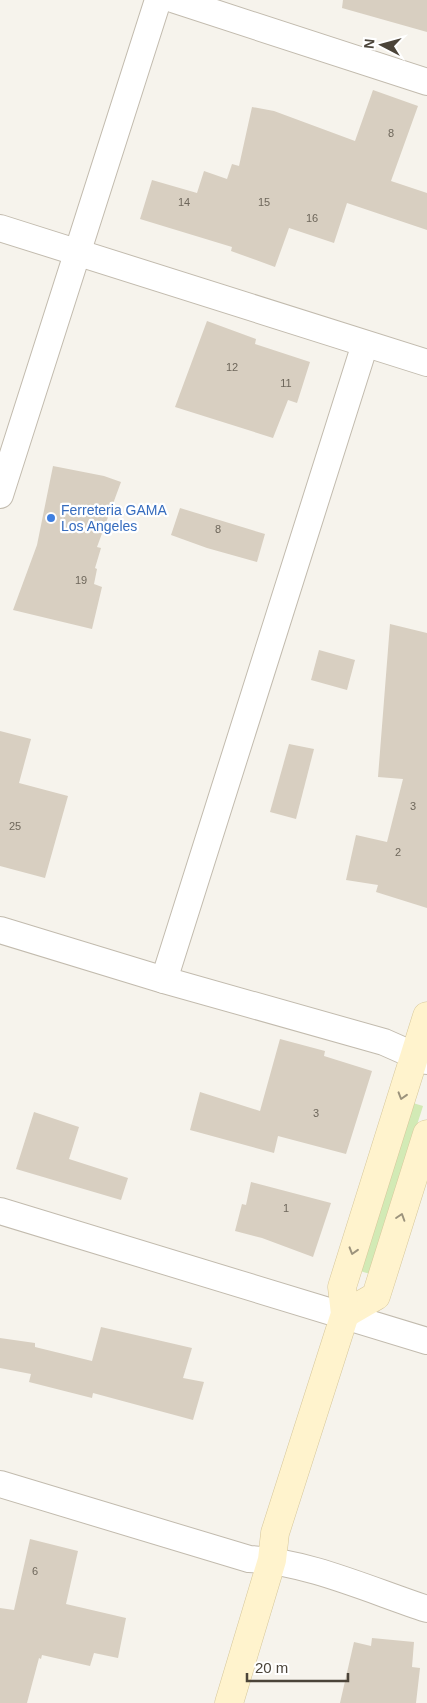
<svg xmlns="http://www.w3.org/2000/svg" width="427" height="1703" font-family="Arial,sans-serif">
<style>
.green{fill:#d2eab5}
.building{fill:#d8cfc1}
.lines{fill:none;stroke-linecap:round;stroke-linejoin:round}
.street-casing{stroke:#c2bbae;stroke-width:28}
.secondary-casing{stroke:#d6c79b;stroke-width:29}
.street{stroke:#fff;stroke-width:26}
.secondary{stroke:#fff3cd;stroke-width:28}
.oneway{stroke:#9c937c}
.shop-dot{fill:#3f7fe0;stroke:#fff;stroke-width:2}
.labels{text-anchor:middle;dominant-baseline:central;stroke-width:4.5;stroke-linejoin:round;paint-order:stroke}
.number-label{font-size:11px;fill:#6e675b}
.shop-label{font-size:14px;fill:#366cbe;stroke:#fff;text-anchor:start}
</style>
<rect width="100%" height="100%" fill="#f6f3ec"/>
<!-- green -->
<path class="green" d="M413,1103L423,1106L370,1274L360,1271Z"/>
<!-- building -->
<g class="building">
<path d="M343,0H427V32L342,8Z"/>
<path d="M373,90L418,106L391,181L427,193V230L347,203L334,243L289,228L275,267L231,251L232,247L140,219L152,180L197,193L204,171L227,179L232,164L239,166L252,107L274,111L355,141Z"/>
<path d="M207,321L256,339L255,344L310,362L297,403L288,400L273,438L175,407Z"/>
<path d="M53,466L104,476L121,482L97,547L101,548L95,568L97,569L94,584L102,587L92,629L13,610L37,545Z"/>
<path d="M180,508L265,534L257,562L207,548L171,535Z"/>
<path d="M390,624L427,633V908L376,892L378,885L346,880L356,835L387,842L403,779L378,777Z"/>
<path d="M319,650L355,660L347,690L311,680Z"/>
<path d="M0,731L31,739L19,783L68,796L45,878L0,866Z"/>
<path d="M289,744L314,749L296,819L270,812Z"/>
<path d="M280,1039L325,1051L324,1056L372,1071L346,1154L278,1136L274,1153L190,1130L200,1092L260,1111Z"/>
<path d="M34,1112L79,1127L69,1159L128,1178L121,1200L16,1169Z"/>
<path d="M251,1182L331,1203L313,1257L262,1238L235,1231L242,1204L246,1205Z"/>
<path d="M101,1327L192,1348L183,1378L204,1382L193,1420L93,1393L92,1398L29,1382L31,1374L0,1368V1338L35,1343V1347L92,1361Z"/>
<path d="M30,1539L78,1551L66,1604L126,1618L118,1658L94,1653L90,1666L42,1655L41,1659L39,1658L27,1703H0V1608L14,1610Z"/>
<path d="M372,1638L414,1642L412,1667L420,1668L416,1703H340L354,1642L371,1646Z"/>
</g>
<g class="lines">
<defs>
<g id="street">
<path d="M175,0L427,82"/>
<path d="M0,228L427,363"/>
<path d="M0,495L158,0"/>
<path d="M0,930L164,980L384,1042L427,1061"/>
<path d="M164,980L365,344"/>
<path d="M0,1211L427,1341"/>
<path d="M0,1484L249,1559C306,1561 372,1591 427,1609"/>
</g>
<g id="secondary">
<path d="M345,1314L376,1296L427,1134"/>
<path d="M229,1703L272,1560L275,1533L345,1314L342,1287L427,1016"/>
</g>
</defs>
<!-- street casing -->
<use href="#street" class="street-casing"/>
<!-- secondary casing -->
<use href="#secondary" class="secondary-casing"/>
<!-- street -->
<use href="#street" class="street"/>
<!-- secondary -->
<use href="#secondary" class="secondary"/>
</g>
<!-- one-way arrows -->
<defs><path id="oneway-chevron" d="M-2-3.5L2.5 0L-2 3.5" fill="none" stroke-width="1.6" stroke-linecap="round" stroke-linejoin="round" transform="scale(1.25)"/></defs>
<g class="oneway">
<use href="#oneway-chevron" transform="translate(402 1096) rotate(107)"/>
<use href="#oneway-chevron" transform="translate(401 1217) rotate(-72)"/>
<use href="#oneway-chevron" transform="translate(353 1251) rotate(107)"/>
</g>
<!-- markers -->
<circle class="shop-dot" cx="51" cy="518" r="5"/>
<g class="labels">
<!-- number labels -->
<g class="number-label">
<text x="391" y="133">8</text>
<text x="184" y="202">14</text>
<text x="264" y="202">15</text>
<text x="312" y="218">16</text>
<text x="232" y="367">12</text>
<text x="286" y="383">11</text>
<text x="218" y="529">8</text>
<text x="81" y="580">19</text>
<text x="413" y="806">3</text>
<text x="15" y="826">25</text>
<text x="398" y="852">2</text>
<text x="316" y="1113">3</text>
<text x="286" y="1208">1</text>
<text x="35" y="1571">6</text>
</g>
<!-- shop labels -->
<g class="shop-label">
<text x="61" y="510">Ferreteria GAMA<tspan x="61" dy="16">Los Angeles</tspan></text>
</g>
</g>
<!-- north arrow -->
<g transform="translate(382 45) rotate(276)" stroke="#ffffff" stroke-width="4" paint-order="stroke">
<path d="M0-4L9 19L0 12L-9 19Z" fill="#4b4439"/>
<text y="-8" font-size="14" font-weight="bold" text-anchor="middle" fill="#4b4439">N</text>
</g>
<!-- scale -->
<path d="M247 1673v8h101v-8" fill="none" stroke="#4b4439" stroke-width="2.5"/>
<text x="255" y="1673" font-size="15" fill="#4b4439" stroke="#ffffff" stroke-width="4" paint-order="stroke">20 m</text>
</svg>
